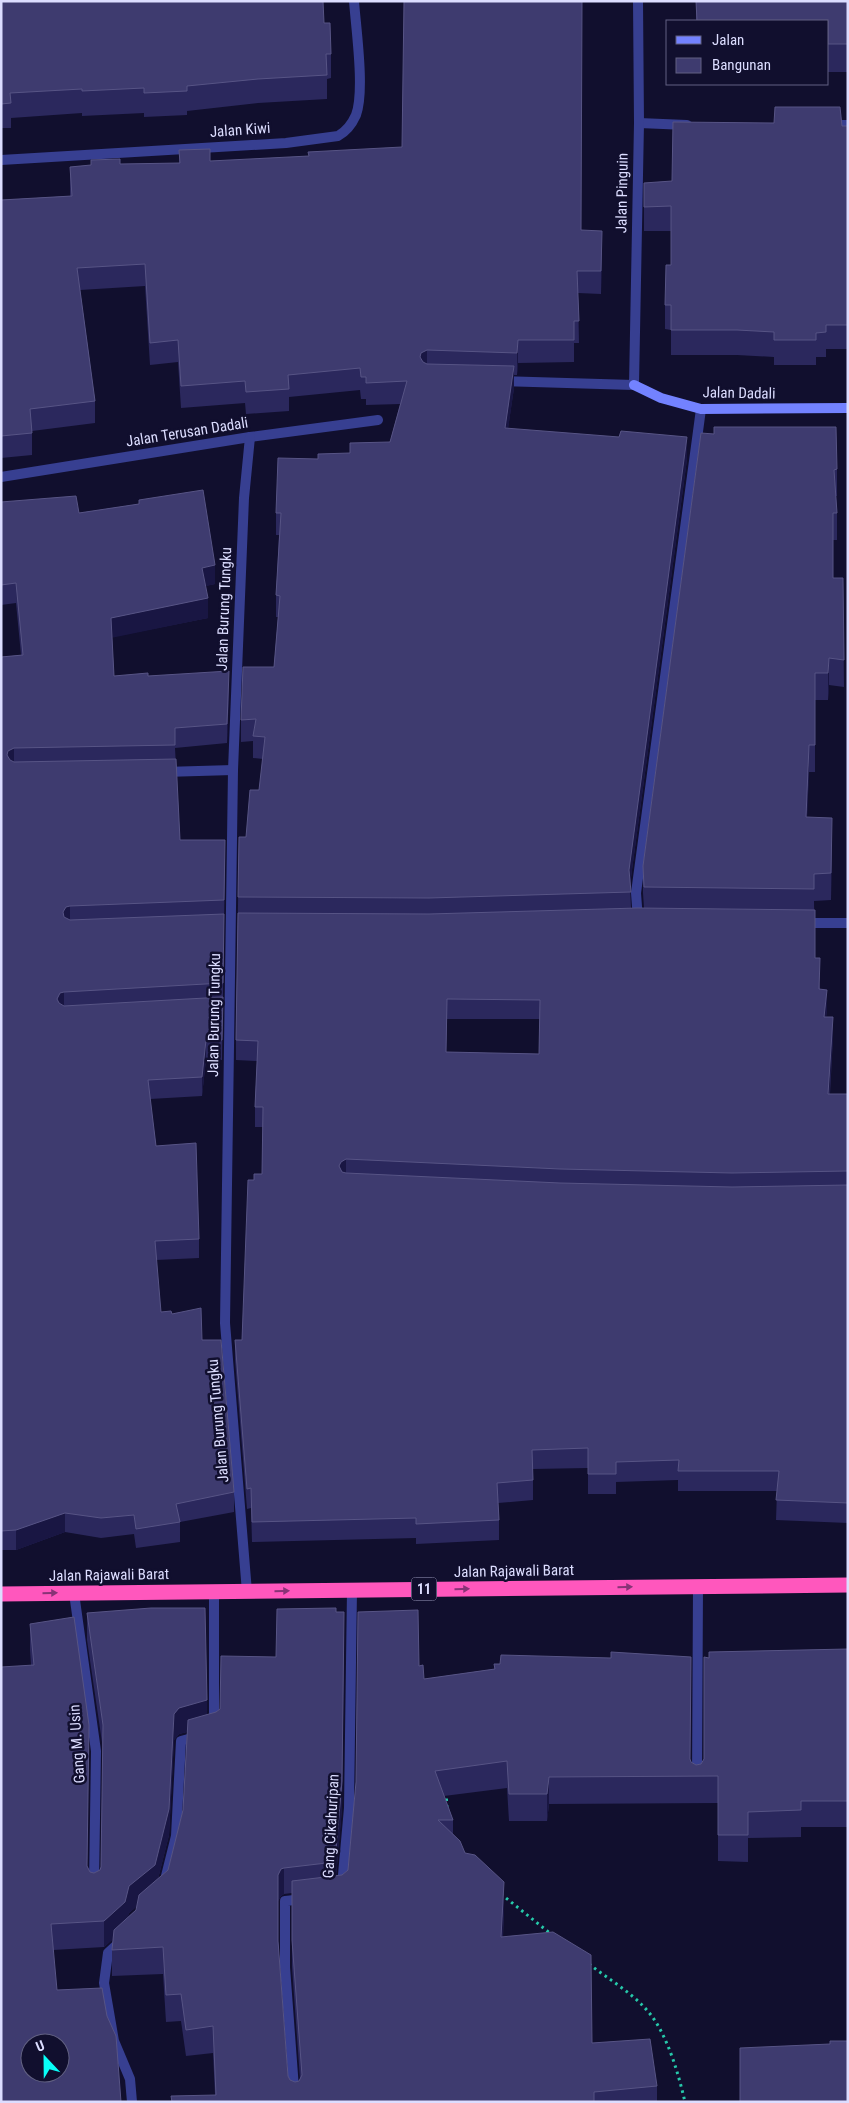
<svg xmlns="http://www.w3.org/2000/svg" width="849" height="2103" font-family="'Roboto Condensed',sans-serif">
<style>
.lines{fill:none;stroke-linecap:round;stroke-linejoin:round}
.path{stroke:#26c9aa;stroke-width:3;stroke-dasharray:2.5 4;stroke-linecap:butt}
.lane{stroke:#373f91;stroke-width:10}
.street{stroke:#373f91;stroke-width:10}
.secondary{stroke:#7382ff;stroke-width:10}
.highway{stroke:#ff57bd;stroke-width:15}
.wall{fill:#2b285d;fill-rule:evenodd}
.shaded-wall{fill:#191643}
.building{fill:#3e3b6f;stroke:#575485;fill-rule:evenodd}
.oneway{fill:#883376}
.labels{text-anchor:middle;dominant-baseline:central;stroke-width:5;stroke-linejoin:round;paint-order:stroke}
.shield{fill:#110f2e;stroke:#9f9fc0;stroke-width:1}
.shield-label{font-size:14px;font-weight:bold;fill:#dcddff}
.street-label{font-size:15px;fill:#dcddff;stroke:#110f2e}
</style>
<rect width="100%" height="100%" fill="#110f2e"/>
<g class="lines">
<!-- path -->
<g class="path">
<path d="M446,1792L447,1808"/>
<path d="M501,1894L551,1934"/>
<path d="M589,1964C607,1978 629,1991 644,2007C666,2029 678,2072 685,2102"/>
</g>
<!-- lane -->
<path class="lane" d="M697,1779L698,1587"/>
<!-- street -->
<g class="street">
<path d="M639,123L687,125"/>
<path d="M829,125H848"/>
<path d="M1,160L286,143L338,136C347,131 352,124 356,115C365,91 356,29 354,1"/>
<path d="M501,381L634,385L639,123L638,1"/>
<path d="M1,477L250,437L378,420"/>
<path d="M164,772L233,770"/>
<path d="M638,920L636,893L701,409"/>
<path d="M801,923H848"/>
<path d="M214,1592V1726"/>
<path d="M247,1592L225,1323L233,770L244,498L250,437"/>
<path d="M74,1593L96,1751L94,1886"/>
<path d="M164,1884L176,1836L181,1741L199,1736"/>
<path d="M342,1886L349,1808L352,1590"/>
<path d="M121,1941L108,1953L104,1983L114,2041L130,2079L132,2102"/>
<path d="M295,2102L285,1967V1901L304,1899"/>
</g>
<!-- secondary -->
<path class="secondary" d="M634,385L661,398L701,409L848,408"/>
<!-- highway -->
<path class="highway" d="M1,1594L848,1585"/>
</g>
<!-- wall -->
<g class="wall">
<path d="M1,1L324,23L331,54V78L327,79V99L258,103L187,111V115L144,117V113L82,116V113L11,118V128H1Z"/>
<path d="M696,1H848V72H828V21H696Z"/>
<path d="M842,126H848V349H826V357H816V365H774V357L737,355H671V330L665,329V305L671,265V231H644V207L672,181Z"/>
<path d="M179,150L210,161L581,230L602,253L601,294L578,293L579,343H574V362L518,363L517,375H514V388L508,428L687,459L630,885L631,908H644L643,893V866L701,433L837,469V496H836L837,513V540H833V578H843L844,687L829,685L828,700H815V772H809L807,817L832,845L831,900L814,901L815,958L820,989L827,1010L826,1017L833,1037L830,1094H848V1523L776,1520L777,1491H678V1480L616,1482V1494H588V1468L533,1469V1500L498,1503L499,1520V1540L416,1544V1538L252,1542L251,1508L247,1509L235,1360V1340H242L254,1180L262,1174L263,1127H255V1107L257,1061L236,1060V1040L239,837H246L259,790L263,759L253,758V741L241,742V720L274,667L278,617H276V595L279,535H276V513L318,459L350,453L390,442L400,404L366,405V399H361L360,390L289,397V411L246,414L245,403L181,408L178,362L150,365L145,286L80,290L95,401V423L32,431V455L1,458V200L70,196V167L179,163ZM447,1019H540L539,1054L446,1052Z"/>
<path d="M139,500L215,584L205,586L208,618L112,637L114,676H148L229,690L227,743L175,748L180,840L225,859L222,1060L206,1059L202,1096L150,1099L156,1146L199,1239V1258L156,1260L161,1312L172,1314L202,1340L234,1492V1512L180,1522V1542L136,1548L134,1534L101,1538L65,1532L16,1550H1V657L21,655L16,603L1,605V502L79,513L139,504Z"/>
<path d="M336,1612L344,1638L342,1808L336,1876L342,1875L348,1870L419,1666L424,1679L494,1669V1664L690,1759L691,1762L696,1765L701,1764L704,1759L709,1658L848,1649V1827H801V1837L748,1838V1862L718,1861V1803L549,1804L547,1821H509L507,1788L444,1796L453,1820V1834L465,1853L504,1909L503,1937L592,2043L657,2086V2102H171L215,2095L213,2053L186,2056L181,2021L166,2022L163,1974L112,1976V1950L113,1939L104,1947L53,1950L1,2102L31,1665L30,1650V1624L87,1867L90,1872L94,1873L100,1870L101,1867L103,1749L87,1640V1613L207,1715L216,1712L220,1709L276,1657ZM187,1732L183,1810L168,1870L158,1879L169,1835L174,1740L179,1734ZM292,1893V1967L300,2079L299,2081L295,2082L290,2080L288,2076L278,1941V1901L281,1896L284,1894ZM137,1906L136,1910L127,1918L129,1913Z"/>
</g>
<!-- shaded-wall -->
<g class="shaded-wall">
<path d="M602,231V253L601,294V271Z"/>
<path d="M518,340V363L517,375V353Z"/>
<path d="M427,350V372L420,357L421,353Z"/>
<path d="M514,366V388L505,450V428Z"/>
<path d="M687,437V459L629,892V870Z"/>
<path d="M215,565V584L202,587V568Z"/>
<path d="M208,598V618L111,638V618Z"/>
<path d="M829,658V685L828,700V673Z"/>
<path d="M229,671V690L227,743V724Z"/>
<path d="M809,745V772L806,844V817Z"/>
<path d="M14,748V767L7,755L8,751Z"/>
<path d="M832,818V845L831,900V873Z"/>
<path d="M70,906V925L66,926L63,912L66,907Z"/>
<path d="M827,990V1010L824,1037V1017Z"/>
<path d="M64,992V1011L60,1013L57,999L60,993Z"/>
<path d="M833,1017V1037L828,1114V1094Z"/>
<path d="M206,1040V1059L202,1096V1077Z"/>
<path d="M346,1159V1179L339,1166L341,1162Z"/>
<path d="M65,1513V1532L16,1550V1530Z"/>
<path d="M344,1638L342,1808L335,1889V1862Z"/>
<path d="M207,1700V1727L179,1734L174,1740L169,1835L155,1891L129,1913L125,1929L104,1947V1921L174,1714L179,1708Z"/>
<path d="M549,1777V1804L547,1821V1794Z"/>
<path d="M284,1868V1894L281,1896L278,1901V1875L281,1869Z"/>
<path d="M504,1882V1909L501,1964V1937Z"/>
</g>
<!-- building -->
<g class="building">
<path d="M1,1H323L324,23H330L331,54H326L327,75L258,79L187,86V91L144,93V88L82,91V89L10,93L11,103L1,104Z"/>
<path d="M404,1H582L581,230L602,231L601,271H577L579,321H574V340H518L517,353L427,350L421,353L420,357L423,362L427,364L514,366L505,428L619,437L621,431L687,437L629,870L631,892L429,898L238,897L239,837H246L250,790H259L265,737L253,736L256,719L241,720L243,667H274L280,596L276,595L281,513H276L278,458L318,459V454L350,453V443L390,442L407,381L366,383V377H361L360,368L288,375L289,389L246,392L245,381L181,386L178,340L150,343L145,264L77,268L95,401L30,409L32,433L1,436V200L72,196L70,167L91,165V160L120,159V164L180,163L179,150L210,149V161L309,156L308,152L402,147Z"/>
<path d="M696,1H848V44H828V21H697Z"/>
<path d="M775,107H840L842,126H848V325H826V332L816,333V340H774V332L737,330H671V305H665L666,265H671V206L644,207V183L672,181L673,122L774,123Z"/>
<path d="M714,427H836L837,469L834,470L837,513H833V578H843L844,660L829,658L828,673H815V745H809L806,817L832,818L831,873L814,874V889L644,887L643,866L701,433L714,434Z"/>
<path d="M203,490L215,565L202,568L208,598L111,618L114,676L148,673V676L229,671L227,724L175,728V745L14,748L8,751L7,755L10,760L14,762L176,759L180,840H225L224,900L70,906L66,907L63,912L64,917L70,920L224,914L223,983L64,992L60,993L57,999L59,1003L64,1006L223,997L222,1040H206L202,1077L148,1080L156,1146L196,1143L199,1239L155,1241L161,1312L171,1311L172,1314L201,1308L202,1340H221L234,1492L176,1504L180,1522L136,1529L134,1515L101,1518L65,1513L16,1530L1,1531V657L23,655L16,583L1,585V502L76,496L79,513L139,504V500Z"/>
<path d="M638,908L815,910V958H820L819,989L827,990L824,1017H833L828,1094H848V1171L732,1173L560,1169L346,1159L341,1162L339,1166L342,1172L346,1173L560,1183L732,1187L848,1185V1503L776,1500L779,1471H678L679,1460L616,1462V1474H588V1448L532,1450L533,1480L497,1483L499,1520L416,1524V1518L252,1522L251,1488L247,1489L235,1340H242L248,1180H254V1174H262L263,1107H255L258,1041L236,1040L238,913L429,914ZM447,999L540,1000L539,1054L446,1052Z"/>
<path d="M151,1608H205L207,1700L179,1708L174,1714L169,1809L155,1865L129,1886L125,1902L104,1921L51,1924L57,1990L102,1988L107,2016L116,2036L121,2102H1V1667L34,1665L30,1624L74,1617L89,1725L87,1866L90,1872L94,1873L100,1870L101,1867L103,1725L87,1613ZM30,2043H60V2073H30Z"/>
<path d="M336,1608V1612H344L342,1781L335,1862L284,1868L281,1869L278,1875V1941L288,2076L290,2080L295,2082L299,2081L302,2075L292,1940V1881L342,1875L348,1870L356,1782L358,1612L418,1610L419,1666L423,1665L424,1679L495,1669L494,1664H500L501,1655L611,1658V1652L691,1657L690,1759L691,1762L696,1765L701,1764L704,1759V1657L709,1658V1652L848,1649V1801H801V1810L748,1812V1835H718V1776L549,1777L547,1794H509L507,1761L435,1771L453,1820H438L460,1841L465,1853L475,1855L504,1882L501,1937L553,1932L591,1955L592,2043L650,2039L657,2086L594,2092V2102H172L171,2096L216,2095L213,2026L186,2030L181,1994L166,1995L163,1947L112,1950L114,1930L136,1910L139,1895L168,1870L183,1810L188,1720L216,1712L220,1709L221,1656L276,1657L277,1609Z"/>
<path d="M830,2041H848V2102H740V2048L830,2044Z"/>
</g>
<!-- one-way arrows -->
<defs><path id="oneway-solid" d="M-6-.8H1V-3.2L6.5 0L1 3.2V.8H-6Z" transform="scale(1.25)"/></defs>
<g class="oneway">
<use href="#oneway-solid" transform="translate(625 1587) rotate(-1)"/>
<use href="#oneway-solid" transform="translate(462 1589) rotate(-1)"/>
<use href="#oneway-solid" transform="translate(282 1591) rotate(-1)"/>
<use href="#oneway-solid" transform="translate(50 1593) rotate(-1)"/>
</g>
<g class="labels">
<!-- shield labels -->
<rect class="shield" x="411.5" y="1577.5" width="25" height="23" rx="4"/>
<g class="shield-label">
<text x="424" y="1589">11</text>
</g>
<!-- street labels -->
<g class="street-label">
<text transform="translate(240 130) rotate(-4)">Jalan Kiwi</text>
<text transform="translate(622 193) rotate(-89)">Jalan Pinguin</text>
<text transform="translate(739 393) rotate(1)">Jalan Dadali</text>
<text transform="translate(187 432) rotate(-9)">Jalan Terusan Dadali</text>
<text transform="translate(224 609) rotate(-88)">Jalan Burung Tungku</text>
<text transform="translate(214 1015) rotate(-89)">Jalan Burung Tungku</text>
<text transform="translate(218 1421) rotate(-95)">Jalan Burung Tungku</text>
<text transform="translate(514 1571) rotate(-1)">Jalan Rajawali Barat</text>
<text transform="translate(109 1575) rotate(-1)">Jalan Rajawali Barat</text>
<text transform="translate(77 1744) rotate(-94)">Gang M. Usin</text>
<text transform="translate(331 1826) rotate(-87)">Gang Cikahuripan</text>
</g>
</g>
<!-- border -->
<rect width="849" height="2103" fill="none" stroke="#dcddff" stroke-width="5"/>
<!-- legend -->
<rect x="666" y="20" width="162" height="65" fill="#110f2e" stroke="#626182"/>
<rect x="676" y="36" width="25" height="8" fill="#7382ff" stroke="#626182"/>
<text x="712" y="45" font-size="15" fill="#dcddff">Jalan</text>
<rect x="676" y="58" width="25" height="15" fill="#3e3b6f" stroke="#626182"/>
<text x="712" y="70" font-size="15" fill="#dcddff">Bangunan</text>
<!-- north arrow -->
<g transform="translate(45 2058) rotate(338)"><circle r="24" fill="#110f2e" stroke="#626182"/>
<path d="M0-4L9 19L0 12L-9 19Z" fill="#08fff8"/>
<text y="-8" font-size="14" font-weight="bold" text-anchor="middle" fill="#dcddff">U</text>
</g>
</svg>
